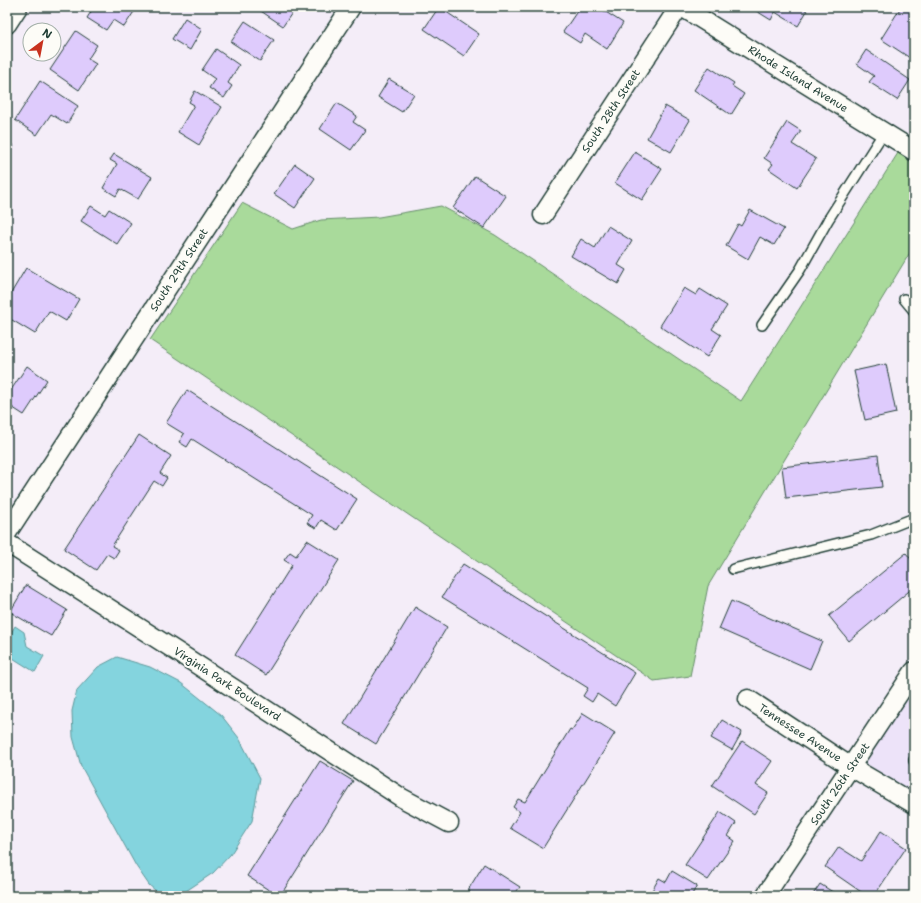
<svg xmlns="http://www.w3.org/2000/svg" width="921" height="903" font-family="'Shantell Sans',sans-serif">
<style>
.built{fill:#ede3f9}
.green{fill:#a9da9b;stroke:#648c68}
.water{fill:#84d4de;stroke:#5c989a}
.building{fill:#decbfc;stroke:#1f3d34}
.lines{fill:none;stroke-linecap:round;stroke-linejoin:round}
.lane-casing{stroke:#1f3d34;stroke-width:12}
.street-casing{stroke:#1f3d34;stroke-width:21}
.lane{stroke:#fdfcf7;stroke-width:9}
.street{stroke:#fdfcf7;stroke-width:18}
.labels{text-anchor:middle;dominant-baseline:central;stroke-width:4;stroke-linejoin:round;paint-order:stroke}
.street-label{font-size:11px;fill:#1f3d34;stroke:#fdfcf7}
</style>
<rect width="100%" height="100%" fill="#f4edf8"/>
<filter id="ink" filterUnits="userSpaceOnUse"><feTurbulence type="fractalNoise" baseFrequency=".025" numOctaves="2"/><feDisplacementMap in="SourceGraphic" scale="8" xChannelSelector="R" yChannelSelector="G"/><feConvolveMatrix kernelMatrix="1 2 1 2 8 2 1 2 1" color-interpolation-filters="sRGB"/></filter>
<g filter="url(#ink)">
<!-- built -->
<path class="built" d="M914,688V792L865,763Z"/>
<!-- green -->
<path class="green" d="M898,153L914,164V246L708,586L690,676L654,681L150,340L242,203L293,229L321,220L379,217L441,206L495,235L741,401Z"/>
<!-- water -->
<g class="water">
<path d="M15,626L24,632L27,646L44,656L35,672L8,655L7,640Z"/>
<path d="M117,657L150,667L181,683L221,715L239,738L260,778L252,821L230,855L213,873L180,895L162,896L149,885L136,866L81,766L73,737L72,711L77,690L98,667Z"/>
</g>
<!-- building -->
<g class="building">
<path d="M94,7H137L124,27L113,20L106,30L87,18Z"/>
<path d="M255,7H296L283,26Z"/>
<path d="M439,7L479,34L464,56L424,29Z"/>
<path d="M580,7H598L623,23L607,49L585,34L580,43L563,32Z"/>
<path d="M750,7H800L807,11L798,26L775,12L771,20Z"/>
<path d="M901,7H914V51L910,58L881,39Z"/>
<path d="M185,18L202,29L190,50L172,39Z"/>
<path d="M245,21L274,40L260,61L231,42Z"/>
<path d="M76,31L97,45L88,59L96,64L79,90L50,70Z"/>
<path d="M216,49L239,65L228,83L232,86L224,98L209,88L215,79L202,70Z"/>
<path d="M866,50L910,80L897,100L869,82L874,76L857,64Z"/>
<path d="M709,67L734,83L732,86L744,94L731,115L694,90Z"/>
<path d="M389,79L414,94L402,112L378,97Z"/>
<path d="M40,81L78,106L67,124L51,114L37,135L15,120Z"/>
<path d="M195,91L222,107L199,145L178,132L194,105L189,102Z"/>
<path d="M337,103L357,116L353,122L365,130L351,150L320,129Z"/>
<path d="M665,106L690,120L671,152L647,138Z"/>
<path d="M787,122L801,131L792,144L816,159L797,188L769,169L773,164L764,158Z"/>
<path d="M7,142L14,146L7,156Z"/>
<path d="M635,152L662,169L642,200L615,183Z"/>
<path d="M114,154L152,177L138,199L120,189L116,196L103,188L117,164L110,160Z"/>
<path d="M295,164L315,178L295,208L274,194Z"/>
<path d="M475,176L506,196L484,228L453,208Z"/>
<path d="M91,206L105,215L109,209L131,223L117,244L81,221Z"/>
<path d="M750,210L784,229L774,245L760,237L748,259L726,246L738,224L741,226Z"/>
<path d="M608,226L632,241L618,265L626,270L618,284L571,256L581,239L595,248Z"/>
<path d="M26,268L79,299L66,321L49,311L35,334L7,317V300Z"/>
<path d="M684,288L696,295L700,289L727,306L712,329L721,335L707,357L660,326Z"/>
<path d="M886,364L896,413L865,420L854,371Z"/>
<path d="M27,366L47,380L24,415L7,404V396Z"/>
<path d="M187,390L357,499L337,530L321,520L316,528L307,523L312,515L192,439L187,447L179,442L184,434L166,423Z"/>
<path d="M139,435L171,456L160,473L167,478L162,486L154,481L112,546L119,550L114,558L107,554L96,570L64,549Z"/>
<path d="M878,455L882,487L786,498L782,467Z"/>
<path d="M307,540L339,560L266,675L235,655L292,565L284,560L290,552L296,556Z"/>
<path d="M906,553L914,563V587L849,641L829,616Z"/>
<path d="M463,564L635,673L615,706L597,694L592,702L583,696L588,688L442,597Z"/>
<path d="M26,585L67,610L51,636L10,612Z"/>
<path d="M731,601L822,641L810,669L719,629Z"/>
<path d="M415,607L447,627L376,744L344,724Z"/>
<path d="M583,713L615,733L543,848L510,828L520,812L513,807L518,799L525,802L570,729L572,730Z"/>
<path d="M722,720L742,732L732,750L711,738Z"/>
<path d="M742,741L772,761L756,785L768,793L754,814L712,786Z"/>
<path d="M320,761L353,781L291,879L280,896H278L247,876Z"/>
<path d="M720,812L736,823L728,836L735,841L708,880L685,865Z"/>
<path d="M881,831L906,848L874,896H867L825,867L839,847L861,861Z"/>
<path d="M484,864L520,887L513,896H466L470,891L468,890Z"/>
<path d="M672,871L697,886L691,896H649L659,878L666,882Z"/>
<path d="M820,884L839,896H812Z"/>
</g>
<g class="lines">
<defs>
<g id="lane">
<path d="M904,299L914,311"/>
<path d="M762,325L800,270L828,220L884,132"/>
<path d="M733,569L871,535L914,518"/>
<path d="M914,760V761"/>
</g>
<g id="street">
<path d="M682,7L914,151"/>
<path d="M7,24L18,7"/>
<path d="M543,215L679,7"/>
<path d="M7,533L351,7"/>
<path d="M7,543L176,651L402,798L449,823"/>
<path d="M748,699L851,767L914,804"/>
<path d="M765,896L914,671"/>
</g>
</defs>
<!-- lane casing -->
<use href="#lane" class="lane-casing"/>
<!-- street casing -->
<use href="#street" class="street-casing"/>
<!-- lane -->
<use href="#lane" class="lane"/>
<!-- street -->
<use href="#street" class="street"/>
</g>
</g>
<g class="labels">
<!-- street labels -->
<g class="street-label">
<text transform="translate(798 79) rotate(32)">Rhode Island Avenue</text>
<text transform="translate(611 111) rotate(-57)">South 28th Street</text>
<text transform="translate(179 270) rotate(-57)">South 29th Street</text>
<text transform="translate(227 684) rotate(33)">Virginia Park Boulevard</text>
<text transform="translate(800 733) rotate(33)">Tennessee Avenue</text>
<text transform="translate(840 784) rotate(-56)">South 26th Street</text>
</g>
</g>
<!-- margin -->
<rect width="921" height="903" fill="none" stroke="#fdfcf7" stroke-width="24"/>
<rect x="12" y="12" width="897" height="879" fill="none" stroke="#1f3d34" stroke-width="1.5" filter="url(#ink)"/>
<!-- north arrow -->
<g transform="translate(42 42) rotate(32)"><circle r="19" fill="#fdfcf7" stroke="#a4b0a9"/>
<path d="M0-3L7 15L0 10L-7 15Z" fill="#c8321e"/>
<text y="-6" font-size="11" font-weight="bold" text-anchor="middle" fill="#1f3d34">N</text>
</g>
</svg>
